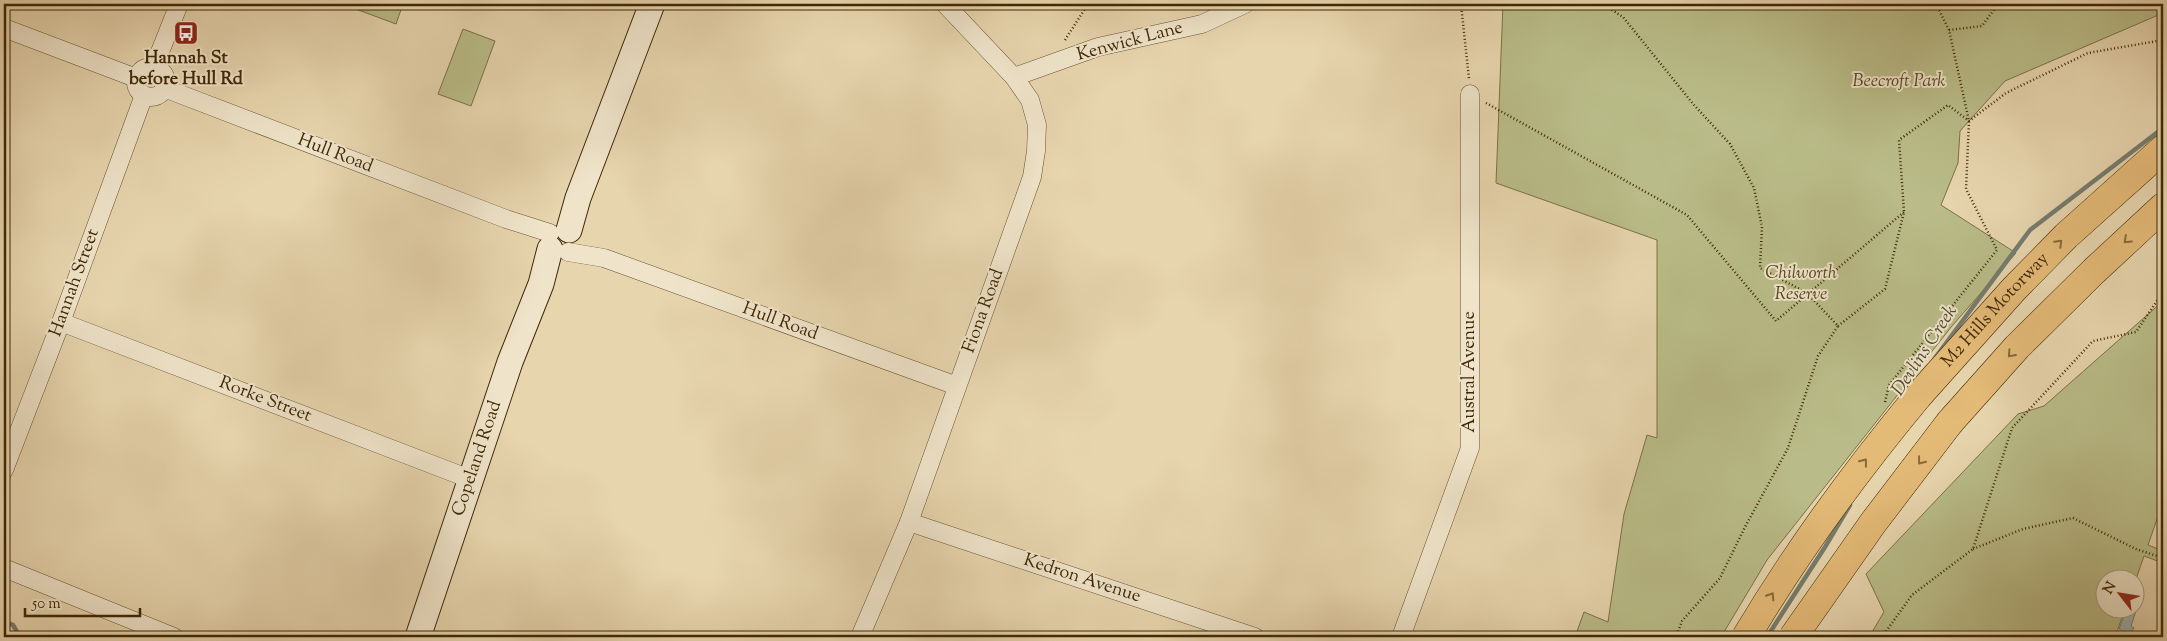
<svg xmlns="http://www.w3.org/2000/svg" width="2167" height="641" font-family="'Sorts Mill Goudy',serif">
<style>
.green{fill:#b9bc88;stroke:#7c7246}
.water{fill:#9ab6b5;stroke:#767d6f}
.lines{fill:none;stroke-linecap:round;stroke-linejoin:round}
.stream{stroke:#767d6f;stroke-width:4.5}
.minor-casing{stroke:#69532f;stroke-width:19}
.secondary-casing{stroke:#3f2805;stroke-width:27}
.motorway-casing{stroke:#3f2805;stroke-width:29}
.path{stroke:#3f2805;stroke-width:2.5;stroke-dasharray:1 2.5;stroke-linecap:butt}
.minor{stroke:#efe4ca;stroke-width:18}
.secondary{stroke:#efe4ca;stroke-width:25}
.motorway{stroke:#e4ba77;stroke-width:28}
.motorway-bridge-casing{stroke:#3f2805;stroke-width:29;stroke-linecap:butt}
.motorway-bridge{stroke:#e4ba77;stroke-width:28}
.oneway{stroke:#896a38}
.labels{text-anchor:middle;dominant-baseline:central;stroke-width:4;stroke-linejoin:round;paint-order:stroke}
.street-label{font-size:18px;fill:#3f2805;stroke:#efe4ca}
.poi-label{font-size:18px;font-weight:bold;fill:#3f2805;stroke:#efe4ca}
.park-label{font-size:18px;font-style:italic;fill:#57461f;stroke:#efe4ca}
.water-label{font-size:19px;font-style:italic;fill:#564c31;stroke:#efe4ca}
</style>
<rect width="100%" height="100%" fill="#e7d5ae"/>
<filter id="stains"><feTurbulence type="fractalNoise" baseFrequency=".004" numOctaves="4"/><feColorMatrix values="0 0 0 0 .2 0 0 0 0 .09 0 0 0 0 .02 0 0 0 .5 -.17"/></filter>
<radialGradient id="worn" r=".72"><stop offset=".6" stop-color="#630" stop-opacity="0"/><stop offset="1" stop-color="#630" stop-opacity=".3"/></radialGradient>
<!-- green -->
<g class="green">
<path d="M345,4H403L396,24L345,5Z"/>
<path d="M1503,4H2163V13L2005,81L1960,131L1958,163L1941,205L2016,253L1952,326L1767,560L1721,637H1575L1584,612L1608,622L1624,514L1647,435L1657,438V240L1496,183Z"/>
<path d="M463,29L495,41L471,106L438,94Z"/>
<path d="M2163,301V502L2148,545L2163,551V563L2144,556L2135,582L2134,578H2104V608L2125,609L2115,637H1869L1884,612L1866,574L2018,414L2044,406Z"/>
</g>
<!-- water -->
<path class="water" d="M2127,608L2136,611L2131,626L2134,628L2132,631L2127,632L2125,635L2120,633L2123,631L2119,629Z"/>
<g class="lines">
<!-- stream -->
<g class="stream">
<path d="M1935,358L2030,230L2163,128"/>
<path d="M4,622L13,625L20,637"/>
<path d="M1767,637L1825,547L1850,505"/>
</g>
<defs>
<g id="minor">
<path d="M4,28L136,78"/>
<path d="M154,67L179,4"/>
<circle cx="151" cy="82" r="15"/>
<path d="M1014,77L1098,47L1202,24L1245,4"/>
<path d="M164,88L506,219L550,233"/>
<path d="M568,252L604,258L957,386"/>
<path d="M61,322L470,479"/>
<path d="M4,470L61,322L144,95"/>
<path d="M909,522L1255,637"/>
<path d="M4,568L174,637"/>
<path d="M860,637L909,522L1032,177L1036,151L1037,125L1030,100L1014,77L945,4"/>
<path d="M1401,637L1470,448V94"/>
</g>
<g id="secondary">
<path d="M569,230L578,198L652,4"/>
<path id="s1" d="M418,637L510,362L541,284L550,249"/>
</g>
<g id="motorway">
<path id="s2" d="M1919,395L2014,289L2066,236L2163,149"/>
<path d="M1950,422L2017,347L2094,271L2163,207"/>
</g>
</defs>
<!-- minor casing -->
<use href="#minor" class="minor-casing"/>
<!-- secondary casing -->
<use href="#secondary" class="secondary-casing"/>
<!-- motorway casing -->
<use href="#motorway" class="motorway-casing"/>
<!-- path -->
<g class="path">
<path d="M1461,4L1469,79"/>
<path d="M1603,4L1623,17L1694,105L1730,144L1754,188L1762,227L1760,268L1807,293L1838,326L1818,356L1788,448L1745,527L1720,578L1682,621L1676,637"/>
<path d="M1949,30L1982,26L1998,4"/>
<path d="M1065,40L1088,4"/>
<path d="M1486,103L1687,215L1776,321L1904,212"/>
<path d="M2157,300L2163,302"/>
<path d="M1838,326L1885,289L1904,212L1899,140L1948,105L1969,121L2006,93L2088,53L2163,40"/>
<path d="M1885,402L1889,385L1997,250L1966,189L1969,121L1949,30L1936,4"/>
<path d="M1973,549L2023,529L2073,518L2136,549L2163,558"/>
<path d="M1882,637L1912,595L1973,549L2012,428L2093,341L2136,332L2163,292"/>
</g>
<!-- minor -->
<use href="#minor" class="minor"/>
<!-- secondary -->
<use href="#secondary" class="secondary"/>
<!-- motorway -->
<use href="#motorway" class="motorway"/>
<defs>
<g id="motorway-bridge">
<path d="M1746,637C1797,551 1855,472 1919,395"/>
<path d="M1793,637L1873,523L1950,422"/>
</g>
</defs>
<!-- motorway-bridge casing -->
<use href="#motorway-bridge" class="motorway-bridge-casing"/>
<!-- motorway-bridge -->
<use href="#motorway-bridge" class="motorway-bridge"/>
</g>
<!-- one-way arrows -->
<defs><path id="oneway-chevron" d="M-2-3.5L2.5 0L-2 3.5" fill="none" stroke-width="1.6" stroke-linecap="round" stroke-linejoin="round" transform="scale(1.25)"/></defs>
<g class="oneway">
<use href="#oneway-chevron" transform="translate(2127 240) rotate(137)"/>
<use href="#oneway-chevron" transform="translate(2059 243) rotate(-45)"/>
<use href="#oneway-chevron" transform="translate(2011 354) rotate(132)"/>
<use href="#oneway-chevron" transform="translate(1921 461) rotate(128)"/>
<use href="#oneway-chevron" transform="translate(1864 462) rotate(-52)"/>
<use href="#oneway-chevron" transform="translate(1771 596) rotate(-57)"/>
</g>
<!-- icons -->
<defs>
<symbol id="bus-square" viewBox="-11 -11 22 22"><rect x="-9" y="-9" width="18" height="18" rx="4" fill="#8f2418" stroke="#efe4ca"/><path d="M-5-6H5V4H4V6H2V4H-2V6H-4V4H-5ZM-3.5-4V0h7V-4ZM-3.5 1.2v1.5H-2V1.2ZM2 1.2v1.5H3.5V1.2Z" fill="#fff"/></symbol>
</defs>
<g fill-rule="evenodd">
<use href="#bus-square" x="172" y="19" width="28" height="28"/>
</g>
<g class="labels">
<!-- street labels -->
<g class="street-label">
<text transform="translate(1130 42) rotate(-15)">Kenwick Lane</text>
<text transform="translate(335 154) rotate(21)">Hull Road</text>
<text transform="translate(75 283) rotate(-70)">Hannah Street</text>
<text transform="translate(984 311) rotate(-70)">Fiona Road</text>
<text stroke="none"><textPath href="#s2" startOffset="114">M2 Hills Motorway</textPath></text>
<text transform="translate(780 322) rotate(20)">Hull Road</text>
<text transform="translate(1470 372) rotate(-90)">Austral Avenue</text>
<text transform="translate(265 400) rotate(21)">Rorke Street</text>
<text stroke="none"><textPath href="#s1" startOffset="188">Copeland Road</textPath></text>
<text transform="translate(1082 579) rotate(18)">Kedron Avenue</text>
</g>
<!-- poi labels -->
<g class="poi-label">
<text x="186" y="59">Hannah St<tspan x="186" dy="21">before Hull Rd</tspan></text>
</g>
<!-- park labels -->
<g class="park-label">
<text x="1899" y="82">Beecroft Park</text>
<text x="1801" y="274">Chilworth<tspan x="1801" dy="21">Reserve</tspan></text>
</g>
<!-- water labels -->
<g class="water-label">
<text transform="translate(1925 351) rotate(-57)">Devlins Creek</text>
</g>
</g>
<!-- margin -->
<rect width="2167" height="641" fill="none" stroke="#e7d5ae" stroke-width="20"/>
<rect x="5" y="5" width="2157" height="631" fill="none" stroke="#3f2805" stroke-width="2.5"/>
<rect x="10" y="10" width="2147" height="621" fill="none" stroke="#3f2805"/>
<!-- north arrow -->
<g transform="translate(2120 594) rotate(301)"><circle r="24" fill="#efe4ca" stroke="#a9997b"/>
<path d="M0-4L9 19L0 12L-9 19Z" fill="#8f2418"/>
<text y="-8" font-size="14" font-weight="bold" text-anchor="middle" fill="#3f2805">N</text>
</g>
<!-- scale -->
<path d="M25 608v8h115v-8" fill="none" stroke="#3f2805" stroke-width="2.5"/>
<text x="32" y="608" font-size="15" fill="#3f2805" stroke="#efe4ca" stroke-width="4" paint-order="stroke">50 m</text>
<rect width="100%" height="100%" filter="url(#stains)"/>
<rect width="100%" height="100%" fill="url(#worn)"/>
</svg>
